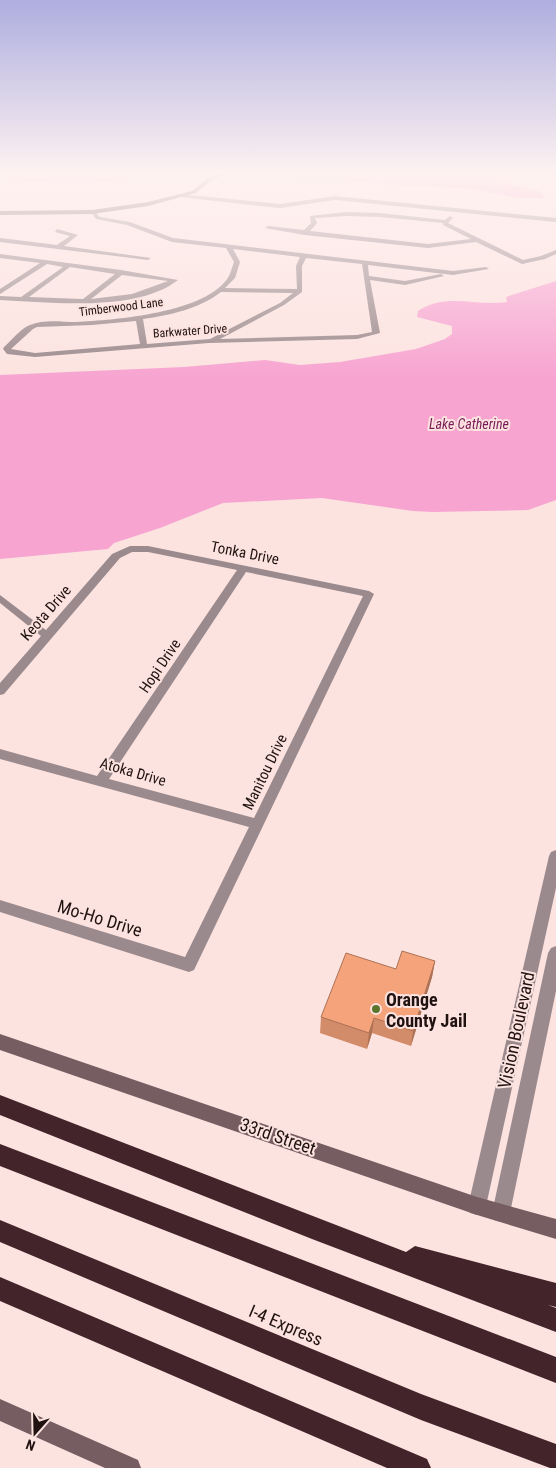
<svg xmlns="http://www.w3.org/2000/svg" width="556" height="1468" font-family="'Roboto Condensed',sans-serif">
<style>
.water{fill:#f7a4d1}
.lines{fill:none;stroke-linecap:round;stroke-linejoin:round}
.street{fill:#9b8a8d;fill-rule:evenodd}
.secondary{fill:#755d61;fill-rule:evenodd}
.highway{fill:#42242a;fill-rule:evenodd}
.wall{fill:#d38c6a}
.shaded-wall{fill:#ac7256}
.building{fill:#f5a37b;stroke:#ac7256}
.poi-dot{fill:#59762a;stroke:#fce3e0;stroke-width:2}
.labels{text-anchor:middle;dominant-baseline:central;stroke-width:4;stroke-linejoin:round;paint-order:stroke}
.far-street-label{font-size:12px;fill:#201210;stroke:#fce3e0}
.far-water-label{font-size:14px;font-style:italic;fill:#781a56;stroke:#fce3e0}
.street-label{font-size:15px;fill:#201210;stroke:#fce3e0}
.near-street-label{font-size:18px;fill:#201210;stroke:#fce3e0}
.near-poi-label{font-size:18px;font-weight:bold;fill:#201210;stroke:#fce3e0;text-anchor:start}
</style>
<rect width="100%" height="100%" fill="#fce3e0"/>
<!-- water -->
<g class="water">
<path d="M0,172H153C107,187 53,186 6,178L0,176Z"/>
<path d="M351,172H465L506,180L514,185L541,192L545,198H519L472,189L366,183L342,179L283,178L293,173L322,175Z"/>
<path d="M556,281V500L528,510L433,512L413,511L322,498L223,503L160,528L114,543L108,549L0,559V375L184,367L265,360L300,365L340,362L416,349L445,339L452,334V326L417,317L418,311C447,292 475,307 507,302L506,297Z"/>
</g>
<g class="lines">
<!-- street -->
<g class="street">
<path d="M181,194L280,204L335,196L556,218V222L335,200L280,208L179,197Z"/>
<path d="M90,211H94L100,217L130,222L173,238L453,271L486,267L489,269L453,275L368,265L369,276L405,281L441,274L444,276L405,285L370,280L380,333L357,339L209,343L35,357L7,354L3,349L4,347C12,340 21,328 30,325C44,319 61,322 76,322C114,320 208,313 229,276C231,272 232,267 234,262L226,248L172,242L127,225L96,219ZM233,249L300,257L296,266L297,289L225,288L235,278L240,262ZM306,258L362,264L372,332L357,335L220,339L284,305L302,292V266ZM221,292L293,293L280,303L210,339L147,344L143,319C170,315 199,309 221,292ZM136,321L140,344L35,353L11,349L33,329L37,327L92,325Z"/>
<path d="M346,212L380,213L445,220L450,216L453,218L448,223L523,260L541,256L556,250V254L545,259L522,264L476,242L428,248L305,235L265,228L268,226L304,230L311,223L310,216ZM346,216L380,217L443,223V225L471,239L428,244L310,231L317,223L315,218Z"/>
<path d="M57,229L78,235L64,246L151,258L148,260L0,242V238L57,245L70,236L55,232Z"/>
<path d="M0,254L121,270L178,280C136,313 49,302 0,300V296L21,297L63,267L47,264L0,294V289L40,263L0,258ZM70,267L115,274L83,299L29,297ZM122,275L168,281L132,294L91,299Z"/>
<path d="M130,546H148L369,591L374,594L194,970L189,972L0,912V900L185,957L249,827L0,759V749L97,776L237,570L148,552H132L120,558L4,694L0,695V683L41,636L0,603V595L46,630L112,554ZM246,572L363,596L254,818L109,779Z"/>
<path d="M556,850V888L486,1206L484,1213L477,1215L470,1213L468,1206L549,856L551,852Z"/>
<path d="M556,946V991L510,1213L508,1220L501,1222L494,1220L492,1213L548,953L551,948Z"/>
</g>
<!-- secondary -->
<g class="secondary">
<path d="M224,172H231L212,180L196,193L148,206L92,214L0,215V211L92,210L148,202L192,191L208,178Z"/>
<path d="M0,1034L477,1197L556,1219V1239L477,1215L0,1050Z"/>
<path d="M0,1399L138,1460L141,1468H105L0,1421Z"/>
</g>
<!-- highway -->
<g class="highway">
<path d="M0,1095L406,1252L415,1246L556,1283V1307L548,1305L556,1308V1332L312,1239L0,1115Z"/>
<path d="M0,1144L556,1357V1383L0,1166Z"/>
<path d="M0,1220L421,1394L556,1444V1468H550L421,1420L0,1242Z"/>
<path d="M0,1277L427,1459L431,1468H387L0,1301Z"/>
</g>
</g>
<!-- wall -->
<path class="wall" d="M435,961L432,977L411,1046L372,1033L367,1049L320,1033L321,1017L396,969Z"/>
<!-- shaded-wall -->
<g class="shaded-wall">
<path d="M435,961L432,977L411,1046L413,1031Z"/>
<path d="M374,1018L372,1033L367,1049L369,1033Z"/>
</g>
<!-- building -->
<path class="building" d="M402,951L435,961L413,1031L374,1018L369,1033L321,1017L346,953L396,969Z"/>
<!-- sky -->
<linearGradient id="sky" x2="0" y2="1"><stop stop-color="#aeaedf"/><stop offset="0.46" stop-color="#fef2f1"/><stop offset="1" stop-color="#fef2f1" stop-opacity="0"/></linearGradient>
<rect width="556" height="377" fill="url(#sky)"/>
<!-- markers -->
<circle class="poi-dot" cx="376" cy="1009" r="5"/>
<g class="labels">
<!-- far-street labels -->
<g class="far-street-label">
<text transform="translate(121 307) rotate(-7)">Timberwood Lane</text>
<text transform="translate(190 331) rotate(-4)">Barkwater Drive</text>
</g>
<!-- far-water labels -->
<g class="far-water-label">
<text x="469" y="424">Lake Catherine</text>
</g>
<!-- street labels -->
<g class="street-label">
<text transform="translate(245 553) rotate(11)">Tonka Drive</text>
<text transform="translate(46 613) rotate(-49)">Keota Drive</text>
<text transform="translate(160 666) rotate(-56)">Hopi Drive</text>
<text transform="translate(133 772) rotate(16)">Atoka Drive</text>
<text transform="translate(265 772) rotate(-64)">Manitou Drive</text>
</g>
<!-- near-street labels -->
<g class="near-street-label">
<text transform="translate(100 918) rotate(17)">Mo-Ho Drive</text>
<text transform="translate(516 1030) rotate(-78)">Vision Boulevard</text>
<text transform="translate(278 1136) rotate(19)">33rd Street</text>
<text transform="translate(286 1325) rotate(23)">I-4 Express</text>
</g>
<!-- near-poi labels -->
<g class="near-poi-label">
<text x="386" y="999">Orange<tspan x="386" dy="21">County Jail</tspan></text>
</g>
</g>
<!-- north arrow -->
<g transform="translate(35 1433) rotate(200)" stroke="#fce3e0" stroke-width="4" paint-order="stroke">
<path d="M0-4L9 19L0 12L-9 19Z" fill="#201210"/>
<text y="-8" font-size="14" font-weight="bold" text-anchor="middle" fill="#201210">N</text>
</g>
</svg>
